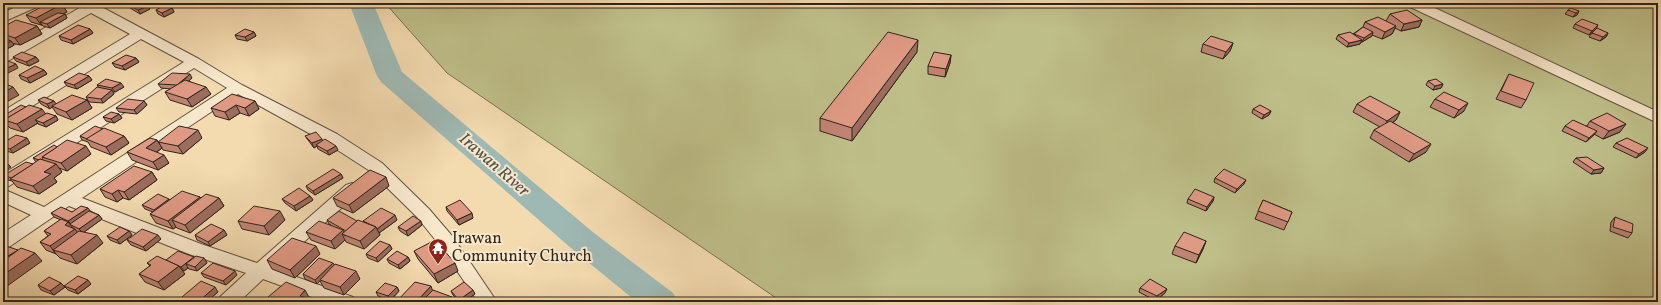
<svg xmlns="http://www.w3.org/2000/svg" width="1661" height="305" font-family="Vollkorn,serif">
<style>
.green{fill:#bebe88;stroke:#777152}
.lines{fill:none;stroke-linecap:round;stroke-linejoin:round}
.river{fill:#9eb9b4;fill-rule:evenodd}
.minor-casing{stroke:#615241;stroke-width:2}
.minor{fill:#f7e7cb;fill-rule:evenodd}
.wall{fill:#c08472;stroke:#30241c}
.shaded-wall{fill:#9c6c5c;stroke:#30241c}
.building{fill:#df9a84;stroke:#30241c}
.labels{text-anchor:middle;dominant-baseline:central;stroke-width:4;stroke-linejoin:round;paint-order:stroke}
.poi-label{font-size:16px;fill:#30241c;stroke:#f7e7cb;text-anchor:start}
.water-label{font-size:17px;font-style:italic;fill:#51514a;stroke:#f7e7cb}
</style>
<rect width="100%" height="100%" fill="#f3daaf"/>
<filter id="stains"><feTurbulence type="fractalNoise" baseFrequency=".005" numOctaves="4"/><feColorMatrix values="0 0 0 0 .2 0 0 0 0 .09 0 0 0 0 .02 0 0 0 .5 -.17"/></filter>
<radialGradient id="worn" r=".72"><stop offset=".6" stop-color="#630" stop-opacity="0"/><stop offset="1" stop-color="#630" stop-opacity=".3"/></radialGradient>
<!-- green -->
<path class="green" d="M385,3H1658V302H782L447,73Z"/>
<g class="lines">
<!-- river -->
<path class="river" d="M349,3H373L402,72L594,233L673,293L678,302H637L572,249L381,82L377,76Z"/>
<defs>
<g id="minor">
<path d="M24,3H41L39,6L3,22V13Z"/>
<path d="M75,3L96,4L199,59L242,85L337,134L382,163L429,209L453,237L497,302H478L441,247L417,217L370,171L325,142L238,94L82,198L201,244L257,263L346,185L352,183L358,185L360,189L358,193L274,269L353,297L355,302H325L263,279L239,302H218L220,297L246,273L189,254L69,206L9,247L3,248V233L31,215L3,202V189L44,207L227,88L194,68L9,186L3,188V174L184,62L141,39L8,121L3,123V111L130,34L91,13L8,61L3,62V52L81,7Z"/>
<path d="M1406,3H1424L1658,112V123L1408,6Z"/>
</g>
</defs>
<!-- minor casing -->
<use href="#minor" class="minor-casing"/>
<!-- minor -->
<use href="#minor" class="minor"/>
</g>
<!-- wall -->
<g class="wall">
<path d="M62,4L67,12L63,14H65L67,18L50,28L43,26L42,25H41L31,22L26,15Z"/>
<path d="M127,4L148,6L150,9L140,14L130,8Z"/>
<path d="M172,8L174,12L164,17L158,14L156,10Z"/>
<path d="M1568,10L1579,11L1577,15L1573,17L1565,14Z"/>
<path d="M1390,14L1422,20L1419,27L1401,31L1395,28L1392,34L1382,39L1372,35V36L1362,42H1361L1360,44L1347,47L1336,39L1338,35L1353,34L1363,27L1365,22L1386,21Z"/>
<path d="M1575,24L1598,25L1589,35L1573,28Z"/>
<path d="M37,26L42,34L20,45L12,43L14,45L3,51V27Z"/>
<path d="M90,29L93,33L73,44L61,40L59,36Z"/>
<path d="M254,32L256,36L247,41L237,39L235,35Z"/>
<path d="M1592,33H1608L1606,37L1600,41L1589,37Z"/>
<path d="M1233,43L1230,51L1223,59L1201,52L1203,44Z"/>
<path d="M917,52L852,141L820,131V118Z"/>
<path d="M951,55L950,63L945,77L928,74V66Z"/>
<path d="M13,57H36L39,61L29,66L16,61Z"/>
<path d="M136,58L139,62L125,70L115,67L112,63Z"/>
<path d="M44,70L47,74L30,83L21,79L19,75Z"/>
<path d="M1509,74L1526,100L1521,108L1496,99Z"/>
<path d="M89,76L92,80L77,89L67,86L64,82Z"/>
<path d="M192,78L189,81L211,94L192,107L170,100L165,92L171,89L161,88L158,84Z"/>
<path d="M1428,81L1443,84L1441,88L1433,90L1426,85Z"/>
<path d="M97,85L124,87L115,92H113L114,94L103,103L89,102L86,97L99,88Z"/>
<path d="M1435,99L1464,111L1454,118L1430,107Z"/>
<path d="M38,100L56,104L87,100L92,108L72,120L57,114L52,107L50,109L41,104Z"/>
<path d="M144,101L147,105L137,114L119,112L116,108Z"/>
<path d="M255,101L259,109L249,116L240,113L229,120L215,116L211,108Z"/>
<path d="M1357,104L1400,112L1396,120L1393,122L1426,152L1409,162L1370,138L1374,130L1380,127L1353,112Z"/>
<path d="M1253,109L1271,111L1269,115L1262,119L1252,113Z"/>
<path d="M45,114L56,116L58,120L46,127L38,124V123L23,132L10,128L8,126L3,124V116Z"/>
<path d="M119,114L122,118L114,123L106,121L103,117Z"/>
<path d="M1590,121L1620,132L1603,139L1594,134L1586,142L1562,131L1565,126H1587Z"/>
<path d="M80,136H124L129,143L111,155L91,147L88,142L82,140Z"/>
<path d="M305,136L323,141L338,150L329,155L318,149L317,146L314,148Z"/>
<path d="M202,138L183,154L163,150L158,142Z"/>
<path d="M157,140L162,148L157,152L169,163L158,170L132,160L127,152Z"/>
<path d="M3,143H30L13,153L3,150Z"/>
<path d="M1616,143L1645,152L1636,158L1613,147Z"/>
<path d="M57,147L91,154L67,171L59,168L62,172L54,178L57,182L39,194L17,187L12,181L8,180L4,175L33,164L36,162L33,158Z"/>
<path d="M1576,158L1604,168L1601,173L1591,174L1573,162Z"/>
<path d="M152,172L157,180L129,200L123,198L117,202L105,197L100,189Z"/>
<path d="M341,174L343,178L315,195L308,190L306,186Z"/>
<path d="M1215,178L1244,184L1235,193L1214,182Z"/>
<path d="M389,186L353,213L337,206L333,198Z"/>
<path d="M310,196L313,200L296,211L285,203L282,199Z"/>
<path d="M200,197L201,198H219L224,206L190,233L177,228L176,227L173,229L156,223L150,214L153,212L145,209L142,205L170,200Z"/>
<path d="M1214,197L1213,201L1206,211L1187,203L1188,199Z"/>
<path d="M1263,200L1292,212L1284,230L1255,219Z"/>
<path d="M446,207L473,218L459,225L447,211Z"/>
<path d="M90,211L99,215L102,219L84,232L103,243L77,264L60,258L56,254L46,250L40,242L48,236L44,231L61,220L54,217L51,213Z"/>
<path d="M1615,217L1632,233L1628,238L1610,231L1611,222Z"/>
<path d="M285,220L269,235L242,229L238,221Z"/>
<path d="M327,220L364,223L363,221L397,220L379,233L380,235L364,249L346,242L345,240L335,249L311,240L306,232L331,225L329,224Z"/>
<path d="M422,225L408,236L400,231L398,227Z"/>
<path d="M224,230L227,235L210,246L197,240L195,235Z"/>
<path d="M129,231L132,235L120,244L110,240L107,236Z"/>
<path d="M161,239L146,251L131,245L127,240Z"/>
<path d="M1206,241L1203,249L1196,263L1172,254L1175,246Z"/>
<path d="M390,245L392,249L378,262L368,258L366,254Z"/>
<path d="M414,251L458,271L438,283L418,259Z"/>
<path d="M320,254L295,278L272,269L267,260Z"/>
<path d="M408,257L410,261L400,269L389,263L387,259Z"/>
<path d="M194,258H204L207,263L197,271L189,269L188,268L184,271H182L185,274L164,290L145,282L139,274L150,266L147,263L166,260Z"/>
<path d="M335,265L360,279L344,295L324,288L320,281L317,284L305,279L303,274Z"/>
<path d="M201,273L237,275L226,285L204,277Z"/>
<path d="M61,283L65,287L54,295L41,290L38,285Z"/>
<path d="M91,284L78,294L68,290L64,286Z"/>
<path d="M397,287L399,291L390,301L378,296L376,292Z"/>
<path d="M1140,288L1165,293L1156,301L1139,292Z"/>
<path d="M451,291L475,294L464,302H459L453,295Z"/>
<path d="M218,292L206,302H185L182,297Z"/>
</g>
<!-- shaded-wall -->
<g class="shaded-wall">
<path d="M62,4L67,12L45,23L40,22L42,25H41L36,18Z"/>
<path d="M148,6L150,9L140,14L138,10Z"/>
<path d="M172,8L174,12L164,17L162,13Z"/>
<path d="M1579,11L1577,15L1573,17L1576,13Z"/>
<path d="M65,14L67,18L50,28L47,24Z"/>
<path d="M1422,20L1419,27L1401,31L1404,24Z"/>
<path d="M1598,25L1596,29L1589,35L1592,31Z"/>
<path d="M37,26L42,34L20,45L15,38Z"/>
<path d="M1396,26L1392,34L1382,39L1385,32Z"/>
<path d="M90,29L93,33L73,44L71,40Z"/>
<path d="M254,32L256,36L247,41L245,37Z"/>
<path d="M1373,32L1372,36L1362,42L1364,38Z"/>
<path d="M1608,33L1606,37L1600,41L1603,37Z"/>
<path d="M918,40L917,52L852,141V128Z"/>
<path d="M1362,40L1360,44L1347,47L1349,43Z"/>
<path d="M11,41L14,45L3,51V45Z"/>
<path d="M1233,43L1230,51L1223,59L1226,52Z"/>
<path d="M951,55L950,63L945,77L946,69Z"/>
<path d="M36,57L39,61L29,66L26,62Z"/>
<path d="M136,58L139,62L125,70L122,66Z"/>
<path d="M16,64L18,68L4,75L3,73V70Z"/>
<path d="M44,70L47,74L30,83L27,78Z"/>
<path d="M190,74L192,78L180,89L178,85Z"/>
<path d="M89,76L92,80L77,89L74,85Z"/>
<path d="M121,83L124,87L115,92L112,88Z"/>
<path d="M1443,84L1441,88L1433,90L1435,86Z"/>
<path d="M13,87L19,95L3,104V93Z"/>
<path d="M206,87L211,94L192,107L187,99Z"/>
<path d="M112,90L114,94L103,103L101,99Z"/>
<path d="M87,100L92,108L72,120L66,112Z"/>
<path d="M54,101L57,105L52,106V107L50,109L47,104Z"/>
<path d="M144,101L147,105L137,114L134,110Z"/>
<path d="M255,101L259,109L249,116L245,108Z"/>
<path d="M1468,103L1464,111L1454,118L1459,110Z"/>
<path d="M236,105L240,113L229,120L225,112Z"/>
<path d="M42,109L48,117L35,120L38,123L23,132L17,124Z"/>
<path d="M1271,111L1269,115L1262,119L1264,115Z"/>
<path d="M1400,112L1396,120L1383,129L1387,121Z"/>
<path d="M119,114L122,118L114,123L111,119Z"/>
<path d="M56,116L58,120L46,127L43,123Z"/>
<path d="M1626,124L1620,132L1603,139L1609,131Z"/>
<path d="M198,130L202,138L183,154L178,146Z"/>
<path d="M1597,131L1594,135L1586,142L1589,138Z"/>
<path d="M124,136L129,143L111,155L106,147Z"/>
<path d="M27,138L30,143L13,153L10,149Z"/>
<path d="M322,139L324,143L316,145L317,146L314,148L312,143Z"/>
<path d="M157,140L162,148L151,156L146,148Z"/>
<path d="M1431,144L1426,152L1409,162L1414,154Z"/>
<path d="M86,146L91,154L67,171L61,163Z"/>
<path d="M336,146L338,150L329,155L327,151Z"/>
<path d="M1648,148L1645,152L1636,158L1639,154Z"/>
<path d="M164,155L169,163L158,170L153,162Z"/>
<path d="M7,163L11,167L3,172V166Z"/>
<path d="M56,164L62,172L54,178L57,182L39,194L33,186L44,172Z"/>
<path d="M1604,168L1601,173L1591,174L1594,170Z"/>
<path d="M152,172L157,180L129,200L124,192Z"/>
<path d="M341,174L343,178L315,195L313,191Z"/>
<path d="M386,177L389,186L353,213L349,205Z"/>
<path d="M1246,180L1244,184L1235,193L1237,189Z"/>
<path d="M118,190L123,198L117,202L112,194Z"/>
<path d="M310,196L313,200L296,211L294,206Z"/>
<path d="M200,197L205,205L172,220L176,227L173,229L168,221Z"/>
<path d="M1214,197L1213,201L1206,211L1207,207Z"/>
<path d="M219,198L224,206L190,233L185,225Z"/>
<path d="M169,199L172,203L157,214L154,210Z"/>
<path d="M88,208L91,212L72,225L68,221Z"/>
<path d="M280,211L285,220L269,235L264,226Z"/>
<path d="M472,213L473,218L459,225L457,220Z"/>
<path d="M99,215L102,219L83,233L79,229Z"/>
<path d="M395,215L397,220L379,233L377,229Z"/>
<path d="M421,221L422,225L408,236L406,231Z"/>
<path d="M68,222L74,229H75L81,237L53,250L56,254L50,246L65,225Z"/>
<path d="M376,227L380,235L364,249L360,241Z"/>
<path d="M224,230L227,235L210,246L208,242Z"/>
<path d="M343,230L346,236L342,234L345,240L335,249L331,241Z"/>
<path d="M129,231L132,235L120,244L117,240Z"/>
<path d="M97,235L103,243L77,264L71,255Z"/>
<path d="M158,235L161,239L146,251L143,247Z"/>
<path d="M1206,241L1203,249L1196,263L1199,255Z"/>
<path d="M390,245L392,249L378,262L376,258Z"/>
<path d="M316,246L320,254L295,278L290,270Z"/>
<path d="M18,250L22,254L3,266V259Z"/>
<path d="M35,253L42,261L3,289V275Z"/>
<path d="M194,257L197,261L186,264L188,268L184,271L181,267Z"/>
<path d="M408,257L410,261L400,269L398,265Z"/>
<path d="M204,258L207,263L197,271L195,267Z"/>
<path d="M333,263L336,267L320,280V281L317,284L315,280Z"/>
<path d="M455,263L458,271L438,283L434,274Z"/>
<path d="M179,266L185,274L164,290L158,282Z"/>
<path d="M235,271L237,275L226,285L223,281Z"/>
<path d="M356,271L360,279L344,295L340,287Z"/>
<path d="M88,280L91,284L78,294L75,290Z"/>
<path d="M61,283L65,287L54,295L50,291Z"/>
<path d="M431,286L434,295L428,302H416Z"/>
<path d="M215,287L218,292L206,302H198Z"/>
<path d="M397,287L399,291L390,301L388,296Z"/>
<path d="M1167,289L1165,293L1156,301L1157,296Z"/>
<path d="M305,290L310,299L308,301V302H301L300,296Z"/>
<path d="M473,290L475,294L464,302H460L459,300Z"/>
<path d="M452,297L454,302H447Z"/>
</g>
<!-- building -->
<g class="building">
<path d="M49,3H59L62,4L36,18L26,15Z"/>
<path d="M129,3H144L148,6L138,10L127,4Z"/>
<path d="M165,5L172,8L162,13L156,10Z"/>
<path d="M1571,8L1579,11L1576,13L1568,10Z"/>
<path d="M1407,10L1422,20L1404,24L1390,14Z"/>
<path d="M58,13L65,14L47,24L40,22Z"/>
<path d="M1378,17L1396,26L1385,32L1365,22Z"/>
<path d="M1582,19L1598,25L1592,31L1575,24Z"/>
<path d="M16,20L37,26L15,38L3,34V27Z"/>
<path d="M78,25L90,29L71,40L59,36Z"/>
<path d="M1363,27L1373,32L1364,38L1354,34Z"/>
<path d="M1597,28L1608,33L1603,37L1592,33Z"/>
<path d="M245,29L254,32L245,37L235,35Z"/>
<path d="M888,32L918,40L852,128L820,118Z"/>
<path d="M1350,32L1362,40L1349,43L1338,35Z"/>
<path d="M1211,36L1233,43L1226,52L1203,44Z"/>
<path d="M3,38L11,41L3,45Z"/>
<path d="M22,52L36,57L26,62L13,57Z"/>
<path d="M934,52L951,55L946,69L928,66Z"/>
<path d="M126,55L136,58L122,66L112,63Z"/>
<path d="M8,61L16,64L3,70V64Z"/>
<path d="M35,66L44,70L27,78L19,75Z"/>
<path d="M79,73L89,76L74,85L64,82Z"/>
<path d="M172,73L190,74L177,85L158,84Z"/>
<path d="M1509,74L1534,83L1526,100L1501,91Z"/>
<path d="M106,79L121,83L112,88L97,85Z"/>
<path d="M1436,79L1443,84L1435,86L1428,81Z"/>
<path d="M185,80L206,87L187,99L165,92Z"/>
<path d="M3,83L13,87L3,93Z"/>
<path d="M97,87L112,90L101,99L86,97Z"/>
<path d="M1444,92L1468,103L1459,110L1435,99Z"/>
<path d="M232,94L255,101L245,108L236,105L225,112L211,108Z"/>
<path d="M72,95L87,100L66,112L52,106Z"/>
<path d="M1370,96L1400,112L1387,121L1357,104Z"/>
<path d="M44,97L54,101L47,104L38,100Z"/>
<path d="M128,99L144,101L134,110L116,108Z"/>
<path d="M21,105L26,107L4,120L5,121H3V116Z"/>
<path d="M29,105L42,109L17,124L4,120Z"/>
<path d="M1260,105L1271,111L1264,115L1253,109Z"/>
<path d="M111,112L119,114L111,119L103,117Z"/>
<path d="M47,113L56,116L43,123L35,120Z"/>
<path d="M1607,113L1626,124L1609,131L1590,121Z"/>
<path d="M1573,120L1597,131L1589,138L1565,126Z"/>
<path d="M1390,121L1431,144L1414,154L1374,130Z"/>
<path d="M95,126L103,129L87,139L80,136Z"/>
<path d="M179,126L198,130L178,146L158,142Z"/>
<path d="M104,128L124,136L106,147L86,139Z"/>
<path d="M316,132L322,139L312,143L305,136Z"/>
<path d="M16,135L27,138L10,149L3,147V143Z"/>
<path d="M150,138L157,140L146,148L164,155L153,162L127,152Z"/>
<path d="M1627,138L1648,148L1639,154L1616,143Z"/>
<path d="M325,139L336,146L327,151L316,145Z"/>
<path d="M67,140L86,146L61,163L42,157Z"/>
<path d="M54,145L57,147L42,157L43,159L42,160L40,159L39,160L33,158Z"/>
<path d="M1587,157L1604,168L1594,170L1576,158Z"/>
<path d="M40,159L56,164L44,172L51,174L33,186L10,179Z"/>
<path d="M3,162L7,163L3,166Z"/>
<path d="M26,162L33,164L11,178L4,175Z"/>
<path d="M134,166L152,172L124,192L118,190L112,194L100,189Z"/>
<path d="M333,169L341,174L313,191L306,186Z"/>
<path d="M1224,169L1246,180L1237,189L1215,178Z"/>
<path d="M370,170L386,177L349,205L333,198Z"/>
<path d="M299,188L310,196L294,206L282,199Z"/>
<path d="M1195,189L1214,197L1207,207L1188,199Z"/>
<path d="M182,191L200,197L168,221L150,214Z"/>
<path d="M158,194L169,199L154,210L142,205Z"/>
<path d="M206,194L219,198L185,225L172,220Z"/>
<path d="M460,200L472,213L457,220L446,207Z"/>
<path d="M1263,200L1292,212L1288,222L1258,211Z"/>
<path d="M81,206L88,208L68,221L51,213L61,207L72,212Z"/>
<path d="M254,206L280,211L264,226L238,221Z"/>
<path d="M381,208L395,215L377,229L376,227L363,221Z"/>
<path d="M89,211L99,215L79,229L71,225L70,224Z"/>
<path d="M339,211L357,221L346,231L327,220Z"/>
<path d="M413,216L421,221L406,231L398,227Z"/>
<path d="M1615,217L1633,224L1632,233L1613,227Z"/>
<path d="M61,219L68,222L65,225L75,229L50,246L40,242L51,234L44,231Z"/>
<path d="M358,220L376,227L360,241L342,234Z"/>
<path d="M319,221L343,230L331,241L306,232Z"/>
<path d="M211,224L224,230L208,242L195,235Z"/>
<path d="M120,227L129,231L117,240L107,236Z"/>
<path d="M142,229L158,235L143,247L127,240Z"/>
<path d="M79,231L97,235L71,255L53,250Z"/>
<path d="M1184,232L1206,241L1199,255L1175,246Z"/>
<path d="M292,238L316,246L290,270L267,260Z"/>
<path d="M435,240L455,263L434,274L414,251Z"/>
<path d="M380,241L390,245L376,258L366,254Z"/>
<path d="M3,245L18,250L3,259Z"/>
<path d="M21,248L35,253L3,275V261Z"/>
<path d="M178,251L194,257L181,267L166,260Z"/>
<path d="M397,251L408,257L398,265L387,259Z"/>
<path d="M157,256L179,266L158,282L139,274L151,265L147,263Z"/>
<path d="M196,256L204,258L195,267L186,264Z"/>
<path d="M319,258L333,263L315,280L303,274Z"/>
<path d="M213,263L235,271L223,281L201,273Z"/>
<path d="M335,264L356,271L340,287L320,280Z"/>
<path d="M78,276L88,280L75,290L64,286Z"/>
<path d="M49,277L61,283L50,291L38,285Z"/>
<path d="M1150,279L1167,289L1157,296L1140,288Z"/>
<path d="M201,281L215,287L198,302H194L182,297Z"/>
<path d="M286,282L305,290L300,296L306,298L301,302H262Z"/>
<path d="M415,282L431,286L416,302H396Z"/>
<path d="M464,282L473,290L459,300L451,291Z"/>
<path d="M385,283L397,287L388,296L376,292Z"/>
<path d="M433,290L452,297L447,302H421Z"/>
</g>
<!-- icons -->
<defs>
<symbol id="temple-pin" viewBox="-11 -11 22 30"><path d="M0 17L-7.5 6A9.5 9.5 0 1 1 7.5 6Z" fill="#8f2418" stroke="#f7e7cb"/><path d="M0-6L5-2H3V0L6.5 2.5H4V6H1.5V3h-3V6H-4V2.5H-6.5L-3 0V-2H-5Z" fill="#fff"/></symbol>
</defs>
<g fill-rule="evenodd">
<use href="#temple-pin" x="427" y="237" width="22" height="30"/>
</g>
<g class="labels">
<!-- poi labels -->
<g class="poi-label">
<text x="452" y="239">Irawan<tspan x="452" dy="18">Community Church</tspan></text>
</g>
<!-- water labels -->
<g class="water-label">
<text transform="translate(494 165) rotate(41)">Irawan River</text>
</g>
</g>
<!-- margin -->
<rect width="1661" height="305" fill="none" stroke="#f3daaf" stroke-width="16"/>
<rect x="4" y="4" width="1653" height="297" fill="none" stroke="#30241c" stroke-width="2"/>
<rect x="8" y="8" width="1645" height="289" fill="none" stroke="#30241c"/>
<rect width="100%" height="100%" filter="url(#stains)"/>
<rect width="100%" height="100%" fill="url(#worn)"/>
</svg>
